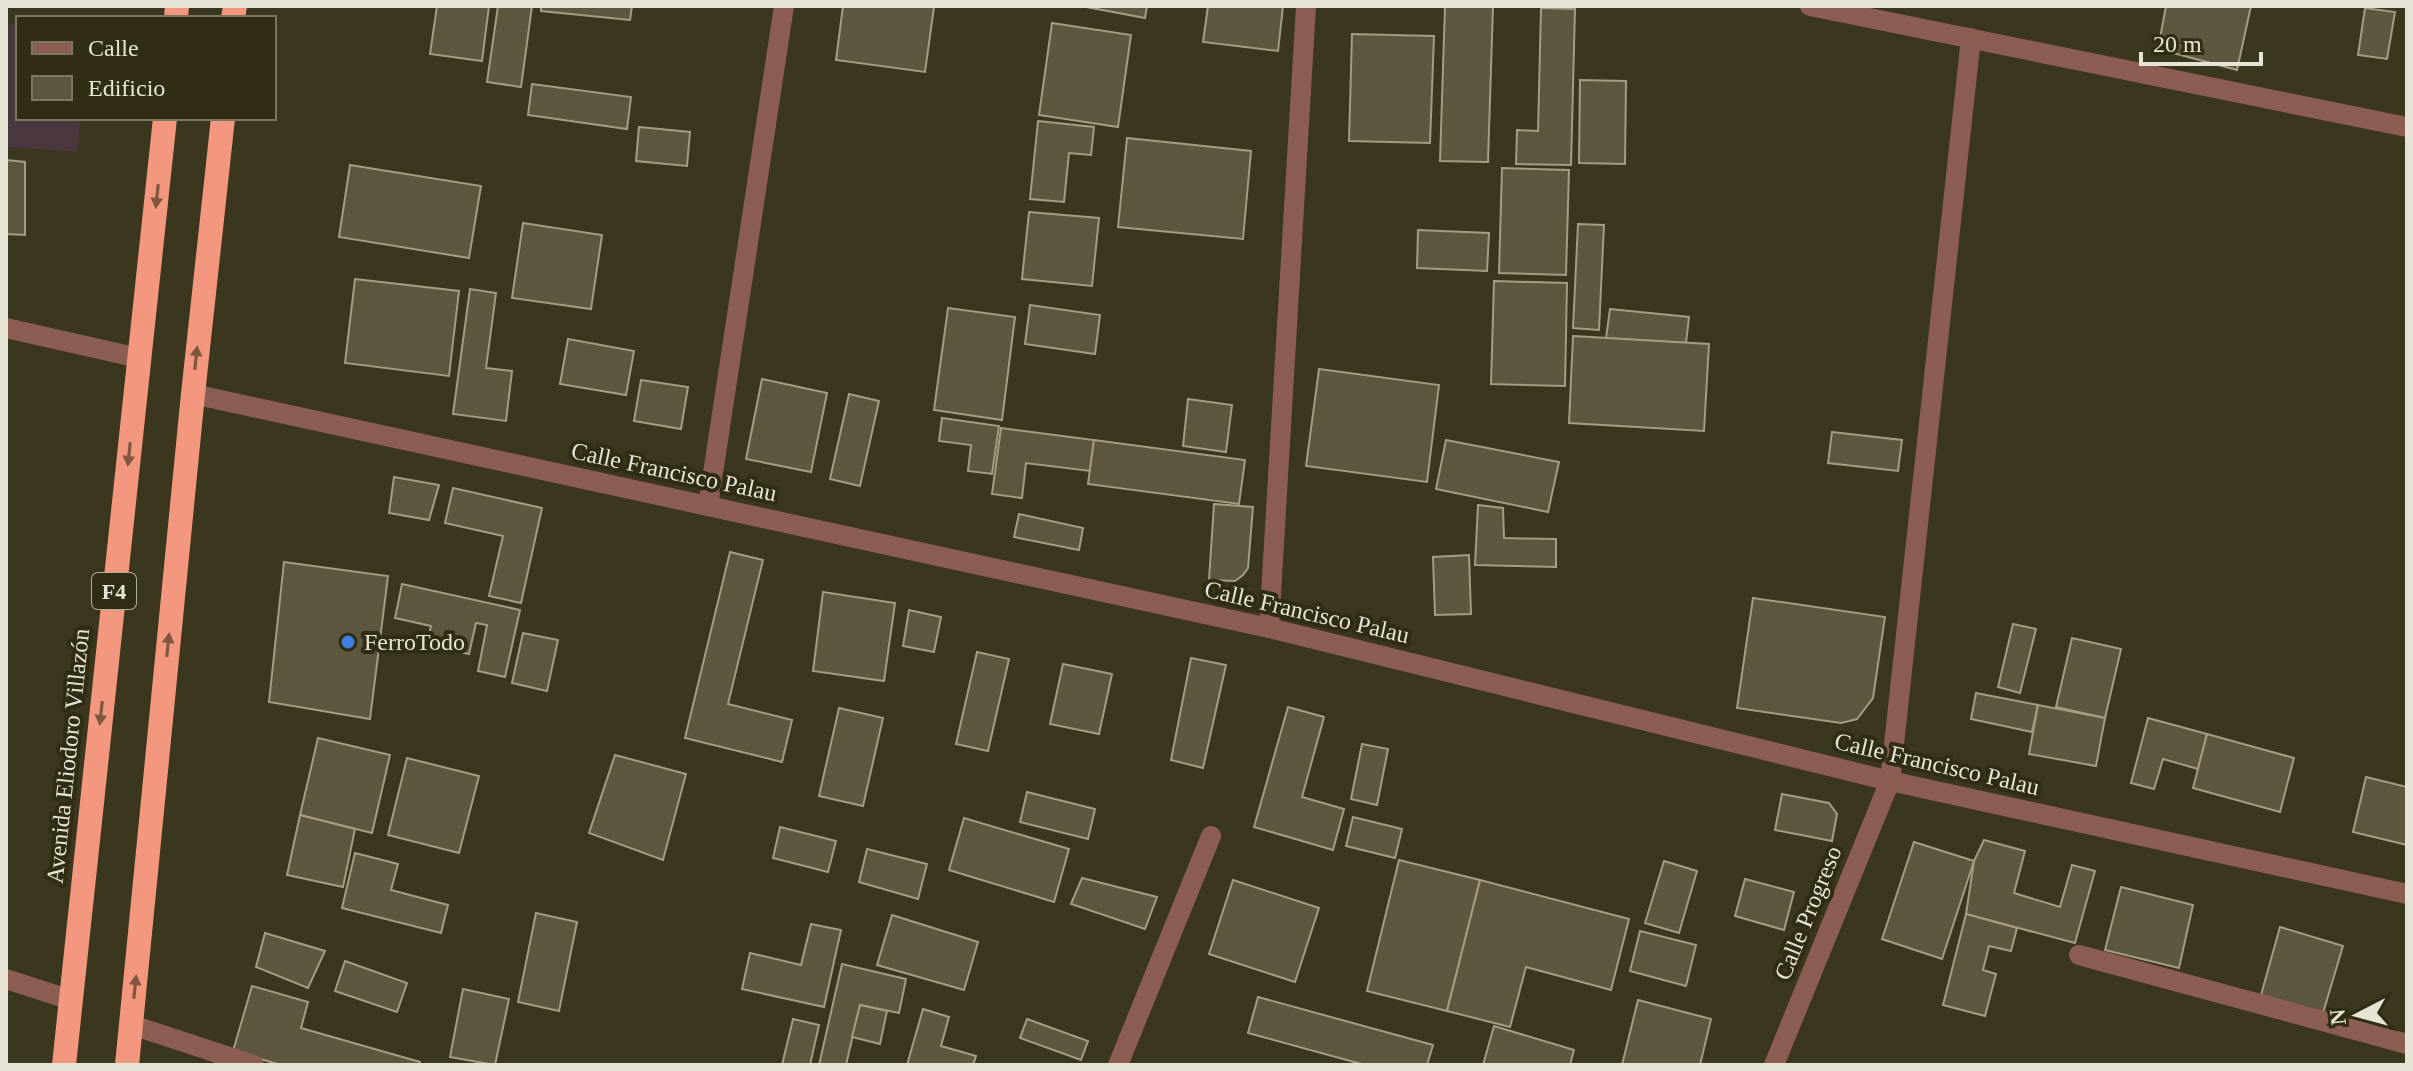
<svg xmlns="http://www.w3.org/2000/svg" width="2413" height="1071" font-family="'Times New Roman',serif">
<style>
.industrial{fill:#4b373e}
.building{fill:#5d573e;stroke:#a39d81;stroke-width:2}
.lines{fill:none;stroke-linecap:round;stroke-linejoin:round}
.minor{stroke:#8c5e51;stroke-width:20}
.highway{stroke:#f3987f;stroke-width:24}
.oneway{fill:#7f573f}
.shop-dot{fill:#3f7fe0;stroke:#312c14;stroke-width:3}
.labels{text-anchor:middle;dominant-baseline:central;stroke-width:8;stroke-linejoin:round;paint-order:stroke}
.shield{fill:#312c14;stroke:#b0ad9b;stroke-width:2}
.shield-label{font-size:22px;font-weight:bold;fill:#e7e4d5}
.street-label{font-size:24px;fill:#e7e4d5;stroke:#312c14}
.poi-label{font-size:24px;fill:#e7e4d5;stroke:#312c14;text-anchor:start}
</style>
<rect width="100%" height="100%" fill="#3b361e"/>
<!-- industrial -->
<path class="industrial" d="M6,23L18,25V118H81L77,152L6,147Z"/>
<!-- building -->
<g class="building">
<path d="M437,6H489L482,61L430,54Z"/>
<path d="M498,6H532L521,87L487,82Z"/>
<path d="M541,6H632L630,20L541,11Z"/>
<path d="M843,6L934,7L925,72L836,60Z"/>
<path d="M1081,6H1147L1145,18Z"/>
<path d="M1208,6H1283L1278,51L1203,42Z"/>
<path d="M1445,6H1493L1488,162L1440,161Z"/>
<path d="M2166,6H2251L2237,70L2158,49Z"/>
<path d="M1541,8L1575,9L1571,165L1516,164L1517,130L1538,131Z"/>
<path d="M2365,8L2395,12L2387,59L2358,55Z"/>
<path d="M1052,23L1131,35L1118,127L1039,115Z"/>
<path d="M1352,34L1434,36L1430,143L1349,141Z"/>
<path d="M1580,80L1626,81L1625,164L1579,163Z"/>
<path d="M532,84L631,97L627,129L528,115Z"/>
<path d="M1038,121L1094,127L1091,155L1069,153L1064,202L1030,199Z"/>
<path d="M639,127L690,132L687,166L636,161Z"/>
<path d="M1127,138L1251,151L1243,239L1118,227Z"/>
<path d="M6,160L25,162V235L6,234Z"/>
<path d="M350,165L481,186L469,258L339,237Z"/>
<path d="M1502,168L1569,170L1566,275L1499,273Z"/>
<path d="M1029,212L1099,218L1092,286L1022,279Z"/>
<path d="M523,223L602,235L591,309L512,298Z"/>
<path d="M1578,224L1604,225L1599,330L1573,328Z"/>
<path d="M1418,230L1489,233L1487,271L1417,268Z"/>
<path d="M355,279L459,291L449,376L345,363Z"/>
<path d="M1494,281L1567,283L1565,386L1491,384Z"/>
<path d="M470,289L496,293L486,368L512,371L506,421L453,414Z"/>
<path d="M1030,305L1100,315L1095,354L1025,344Z"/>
<path d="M948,308L1015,317L1002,420L934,410Z"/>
<path d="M1610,309L1689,317L1686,343L1606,338Z"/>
<path d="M1573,336L1709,344L1704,431L1569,423Z"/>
<path d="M568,339L634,351L626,395L560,384Z"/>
<path d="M1319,369L1439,385L1427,482L1306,466Z"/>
<path d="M762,379L827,393L811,472L746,459Z"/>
<path d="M641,380L688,387L681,429L634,421Z"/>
<path d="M849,394L879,401L860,486L830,479Z"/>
<path d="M1188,399L1232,405L1226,452L1183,446Z"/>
<path d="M942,418L999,426L992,474L968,471L971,445L939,441Z"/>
<path d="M1001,428L1094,440L1090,471L1026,463L1022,498L992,494Z"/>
<path d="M1832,432L1902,440L1898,471L1828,463Z"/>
<path d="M1094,440L1245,460L1239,504L1088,484Z"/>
<path d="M1446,440L1559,462L1548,512L1436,489Z"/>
<path d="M394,477L439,485L429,520L389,513Z"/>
<path d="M453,488L542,508L521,603L489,596L503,536L445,523Z"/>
<path d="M1214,504L1253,507L1248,568L1243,575L1235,581L1209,580Z"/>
<path d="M1478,505L1503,508L1504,538L1556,539V567L1475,565Z"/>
<path d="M1019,514L1083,528L1079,550L1014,537Z"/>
<path d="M730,552L763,560L728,704L792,720L782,762L685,738Z"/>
<path d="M1469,555L1471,614L1435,615L1433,557Z"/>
<path d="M284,562L388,576L370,719L269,702Z"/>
<path d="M402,584L520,610L505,677L478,671L487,625L476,623L469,654L427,645L431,626L395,618Z"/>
<path d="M823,592L895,603L884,681L813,671Z"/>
<path d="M1753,598L1885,617L1873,698L1857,719L1841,723L1737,708Z"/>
<path d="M909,610L941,617L934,652L903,646Z"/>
<path d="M2013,624L2036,629L2020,693L1998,687Z"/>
<path d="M523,633L558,640L547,691L512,683Z"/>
<path d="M2072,638L2121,649L2105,718L2056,707Z"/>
<path d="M977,652L1009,659L988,751L956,744Z"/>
<path d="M1191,658L1226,665L1203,768L1171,760Z"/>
<path d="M1063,664L1112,674L1099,734L1050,724Z"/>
<path d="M1976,693L2038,705L2032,732L1971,719Z"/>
<path d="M2038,705L2105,718L2096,766L2029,754Z"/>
<path d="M1288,707L1324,717L1302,797L1344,809L1333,850L1254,827Z"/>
<path d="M839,708L883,718L863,806L819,796Z"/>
<path d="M2148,718L2207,734L2198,769L2163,759L2154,789L2131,783Z"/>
<path d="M2207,734L2294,758L2280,812L2193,788Z"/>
<path d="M318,738L390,755L372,833L300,815Z"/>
<path d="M1362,744L1388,749L1377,805L1351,799Z"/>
<path d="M615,755L686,774L663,860L589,833Z"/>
<path d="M407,758L479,776L459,853L388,835Z"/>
<path d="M2366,777L2407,787V845L2353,832Z"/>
<path d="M1027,792L1095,809L1088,839L1020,822Z"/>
<path d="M1782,794L1829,803L1837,814L1832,841L1775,830Z"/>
<path d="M300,815L355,829L343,887L287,875Z"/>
<path d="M1353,817L1402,829L1395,858L1346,846Z"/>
<path d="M964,818L1069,849L1054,902L949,870Z"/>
<path d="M780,827L836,841L828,872L773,858Z"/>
<path d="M1984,840L2025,851L2014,893L2060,907L2072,865L2095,871L2075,943L1966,914L1974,861Z"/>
<path d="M1914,842L1974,861L1942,959L1882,939Z"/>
<path d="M867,849L927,864L918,899L859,882Z"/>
<path d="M355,853L398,864L391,890L448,905L441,933L342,908Z"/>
<path d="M1399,860L1480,880L1447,1011L1367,991Z"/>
<path d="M1664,861L1697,871L1679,933L1645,923Z"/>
<path d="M1082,878L1157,897L1145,929L1071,904Z"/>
<path d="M1745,879L1794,892L1784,930L1735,916Z"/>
<path d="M1233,880L1319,908L1295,982L1209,954Z"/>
<path d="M1480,880L1629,919L1611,990L1526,967L1510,1027L1447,1011Z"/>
<path d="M2121,887L2193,905L2179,968L2105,950Z"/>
<path d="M536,913L577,922L559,1011L518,1002Z"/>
<path d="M1966,914L2017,928L2011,951L1989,946L1983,970L1996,974L1985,1016L1943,1005Z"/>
<path d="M892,915L978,942L964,990L877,965Z"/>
<path d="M811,924L841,930L824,1007L742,989L750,953L801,965Z"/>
<path d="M2280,927L2343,946L2323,1013L2261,995Z"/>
<path d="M1640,931L1696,945L1686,986L1630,971Z"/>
<path d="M265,933L325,951L308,988L256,967Z"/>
<path d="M345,961L407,983L397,1012L335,991Z"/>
<path d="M842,964L906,979L899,1013L860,1005L846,1065H819Z"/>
<path d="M252,986L308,1002L301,1028L420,1062L419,1065H281L233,1051Z"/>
<path d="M463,989L509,999L495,1065L450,1057Z"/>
<path d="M1258,997L1433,1045L1427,1065H1365L1248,1033Z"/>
<path d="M1638,1000L1711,1019L1700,1065H1622Z"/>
<path d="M860,1005L887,1011L880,1044L852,1037Z"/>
<path d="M923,1009L949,1017L941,1046L976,1056L973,1065H907Z"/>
<path d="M793,1019L819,1025L810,1065H782Z"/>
<path d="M1027,1019L1088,1041L1081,1060L1020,1038Z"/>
<path d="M1494,1026L1574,1050L1570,1065H1483Z"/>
</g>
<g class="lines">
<!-- minor -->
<g class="minor">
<path d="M1810,6L2407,127"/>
<path d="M6,328L139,358"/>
<path d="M193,394L1269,628L1890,781L2407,894"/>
<path d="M708,506L784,6"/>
<path d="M1269,628L1306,6"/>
<path d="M2079,955L2407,1044"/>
<path d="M6,979L71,1000"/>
<path d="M132,1025L254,1065"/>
<path d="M1118,1065L1211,836"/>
<path d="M1774,1065L1890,781L1971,38"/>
</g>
<!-- highway -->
<g class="highway">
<path d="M176,18L177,6"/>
<path d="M233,18L235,6"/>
<path d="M64,1065L165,118"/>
<path d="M127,1065L193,394L223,118"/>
</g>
</g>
<!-- one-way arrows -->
<defs><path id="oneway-solid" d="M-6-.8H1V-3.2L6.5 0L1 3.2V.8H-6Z" transform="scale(2)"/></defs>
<g class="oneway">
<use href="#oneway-solid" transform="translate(157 196) rotate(96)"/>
<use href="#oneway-solid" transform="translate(196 358) rotate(-84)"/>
<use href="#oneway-solid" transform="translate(129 454) rotate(96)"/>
<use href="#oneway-solid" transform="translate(168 645) rotate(-84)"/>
<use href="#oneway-solid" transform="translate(101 713) rotate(96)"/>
<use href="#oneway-solid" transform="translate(135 987) rotate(-84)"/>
</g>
<!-- markers -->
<circle class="shop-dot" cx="348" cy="642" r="8"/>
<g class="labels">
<!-- shield labels -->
<rect class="shield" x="92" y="573" width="44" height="36" rx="6"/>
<g class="shield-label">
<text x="114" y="591">F4</text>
</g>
<!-- street labels -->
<g class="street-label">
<text transform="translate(674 472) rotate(12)">Calle Francisco Palau</text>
<text transform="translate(1307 612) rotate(13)">Calle Francisco Palau</text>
<text transform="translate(68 756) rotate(-84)">Avenida Eliodoro Villazón</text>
<text transform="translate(1937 764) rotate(13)">Calle Francisco Palau</text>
<text transform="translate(1808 913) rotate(-68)">Calle Progreso</text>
</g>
<!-- poi labels -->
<g class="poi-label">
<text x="364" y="642">FerroTodo</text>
</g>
</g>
<!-- border -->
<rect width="2413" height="1071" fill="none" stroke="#e7e4d5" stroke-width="16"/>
<!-- legend -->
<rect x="16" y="16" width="260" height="104" fill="#312c14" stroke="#7a7661" stroke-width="2"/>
<rect x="32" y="42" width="40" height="12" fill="#8c5e51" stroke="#7a7661" stroke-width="2"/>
<text x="88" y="56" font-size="24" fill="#e7e4d5">Calle</text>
<rect x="32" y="76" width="40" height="24" fill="#5d573e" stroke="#7a7661" stroke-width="2"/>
<text x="88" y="96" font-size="24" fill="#e7e4d5">Edificio</text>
<!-- north arrow -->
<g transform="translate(2357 1015) rotate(264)" stroke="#312c14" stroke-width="6" paint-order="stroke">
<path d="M0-6L14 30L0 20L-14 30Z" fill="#e7e4d5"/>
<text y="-12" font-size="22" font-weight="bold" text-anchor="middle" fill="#e7e4d5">N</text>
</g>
<!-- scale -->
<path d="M2141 52v12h120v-12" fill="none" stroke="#e7e4d5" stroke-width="4"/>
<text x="2153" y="52" font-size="24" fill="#e7e4d5" stroke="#312c14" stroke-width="6" paint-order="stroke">20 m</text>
</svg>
